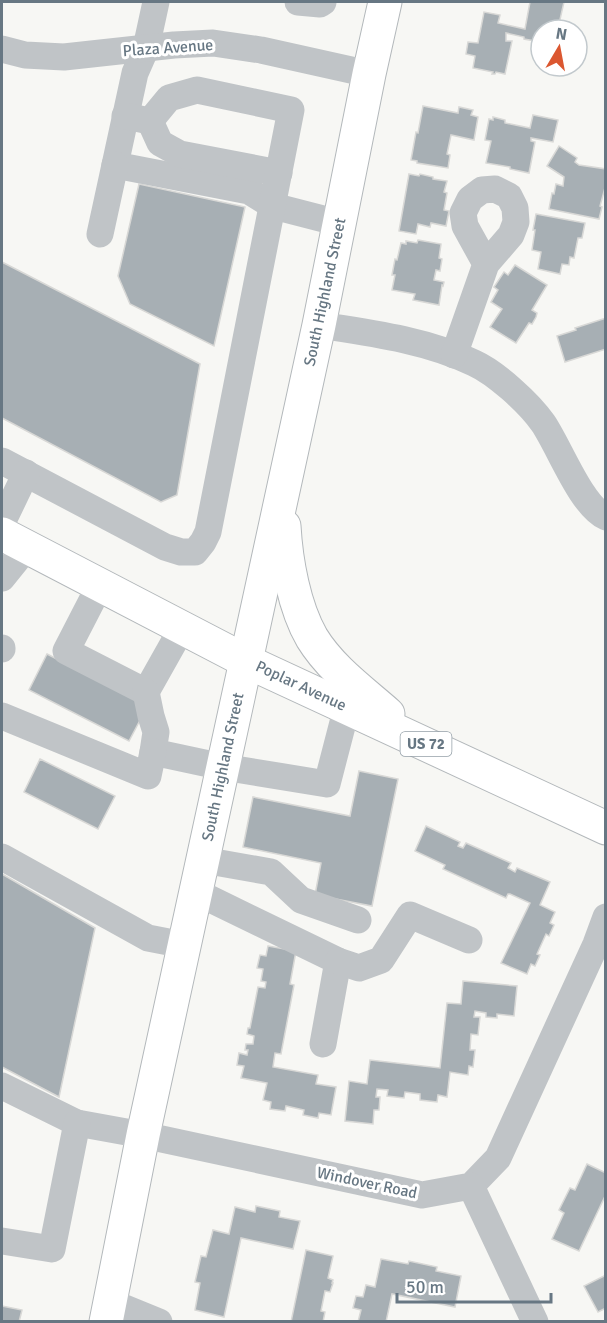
<svg xmlns="http://www.w3.org/2000/svg" width="607" height="1323" font-family="Signika,sans-serif">
<style>
.building{fill:#a7afb4;stroke:#d8d8d6;stroke-width:1.5}
.lines{fill:none;stroke-linecap:round;stroke-linejoin:round}
.major-casing{stroke:#b3b8bb;stroke-width:35}
.minor{stroke:#c0c4c7;stroke-width:27}
.major{stroke:#fff;stroke-width:33}
.labels{text-anchor:middle;dominant-baseline:central;stroke-width:6;stroke-linejoin:round;paint-order:stroke}
.shield{fill:#fff;stroke:#95a0a8;stroke-width:1.5}
.shield-label{font-size:15px;font-weight:bold;fill:#677783}
.street-label{font-size:16px;fill:#677783;stroke:#fff}
</style>
<rect width="100%" height="100%" fill="#f7f7f4"/>
<!-- building -->
<g class="building">
<path d="M530,2H564L559,24L553,23L551,30H541V42L524,39V37L506,33V41H512L505,74L496,72L495,74H492L493,72L473,68L475,56L466,54L468,42L478,43L484,12L500,15L498,23L525,29Z"/>
<path d="M423,106L458,113L459,107L473,110L471,115L478,117L474,140L451,135L447,154L450,155L448,168L417,163V161L411,160L416,132L418,133Z"/>
<path d="M533,115L558,120L553,142L531,138V141L535,142L529,173L510,169V167L486,163L491,141L485,140L489,119L493,120V117L505,120V123L530,128Z"/>
<path d="M559,146L577,158L575,162L579,165L606,169V184L600,206L602,207L599,219L549,209L552,193L554,194L556,184L563,186L564,177L547,166Z"/>
<path d="M409,174L419,176L420,174L433,177V179L447,181L444,192L447,193L444,210L449,211L446,226L431,223L430,227L418,224L416,234L399,231Z"/>
<path d="M139,184L245,207L214,346L130,304L118,276Z"/>
<path d="M536,214L585,223L582,238H578L574,258L570,257L569,265L562,264L560,274L538,269L541,252L532,250L535,230H533Z"/>
<path d="M418,240L441,244L439,258L442,259L440,271L436,270L434,280L444,282L443,286L442,285L439,305L413,300L415,294L392,290L395,275H392L395,259L397,260L401,243L406,244V241L417,243Z"/>
<path d="M2,262L200,364L177,495L161,502L2,418Z"/>
<path d="M515,265L547,285L532,310L537,313L536,317L532,324L529,323L516,343L490,327L502,309L491,302L498,290L494,287L504,272L508,275Z"/>
<path d="M606,318V349L565,362L557,336L576,330L575,328Z"/>
<path d="M47,654L148,705L129,741L29,690Z"/>
<path d="M40,759L115,796L98,829L24,792Z"/>
<path d="M359,771L398,779L372,906L315,895L321,863L243,847L253,797L350,816Z"/>
<path d="M426,826L460,842L458,846L463,848L466,843L511,863L508,868L515,872L517,868L550,882L540,905L555,912L550,923L554,925L549,936L546,934L537,954L540,955L535,966L531,964L527,974L501,963L530,903L510,894H508L506,898L443,869L445,865L415,851Z"/>
<path d="M2,874L95,928L59,1097L2,1067Z"/>
<path d="M268,946L296,951L290,984L294,985L281,1054L275,1053L273,1067L318,1075L316,1084L336,1087L331,1115L319,1113L318,1118L303,1115L304,1110L286,1106L285,1111L270,1109L271,1102L263,1100L267,1083L241,1078L244,1066L237,1065L239,1053L247,1055L248,1050H245L246,1044H253L254,1036L247,1034L248,1028H250L258,987L265,988L266,982L261,981L263,969L257,968L260,955L266,956Z"/>
<path d="M463,981L517,986L514,1016L497,1014V1018L486,1017V1013L475,1011L474,1017H480L478,1035L471,1034L470,1050H475L473,1067L469,1066L468,1075L450,1072L447,1097L438,1095L437,1102L420,1100V1094L405,1092L404,1098L387,1096L388,1090L377,1089L376,1097H380L379,1110H374L373,1124L345,1121L349,1081L367,1084L370,1060L440,1068L447,1003L461,1004Z"/>
<path d="M587,1164L606,1173V1194L579,1251L552,1239L564,1213L559,1210L570,1188L575,1190Z"/>
<path d="M256,1206L280,1211L279,1217L300,1221L293,1249L241,1238L224,1317L195,1310L200,1283L195,1282L201,1256L206,1257L213,1230L229,1234L235,1207L255,1212Z"/>
<path d="M306,1250L333,1256L328,1278L333,1280L332,1283H333L330,1292L325,1291L321,1311L325,1312L323,1322H291Z"/>
<path d="M381,1259L408,1264L409,1261L437,1267L436,1271L461,1276L455,1307L392,1294L386,1322H358L361,1310L353,1308L356,1296L363,1297L366,1285L375,1287Z"/>
<path d="M606,1275V1308L598,1312L584,1286Z"/>
<path d="M2,1306L22,1310L19,1322H2Z"/>
</g>
<g class="lines">
<defs>
<g id="major">
<path d="M284,526C286,561 294,607 312,638C331,669 362,691 388,714"/>
<path d="M2,534L246,661L606,828"/>
<path d="M106,1322L143,1135L319,325L369,74L385,2"/>
</g>
</defs>
<!-- major casing -->
<use href="#major" class="major-casing"/>
<!-- minor -->
<g class="minor">
<path d="M156,2L146,48L135,73L115,165L249,191L273,206L339,223"/>
<path d="M298,2L320,4L323,2"/>
<path d="M2,49L25,55L64,57L174,45L213,43L261,50L369,74"/>
<path d="M150,121L160,143L180,154L279,173"/>
<path d="M100,234L115,165"/>
<path d="M319,325C371,333 426,340 474,363C496,373 529,403 543,423C559,446 581,506 606,517"/>
<path d="M454,355L486,264L511,235L516,222L515,208L509,196L495,189L482,190L470,199L463,213L465,226L486,264"/>
<path d="M2,461L165,547L181,552H195L203,542L208,532L291,110L197,90L169,98L150,121L125,116"/>
<path d="M2,523L26,473"/>
<path d="M2,578L27,547"/>
<path d="M100,585L66,651L146,692L182,628"/>
<path d="M2,648V649"/>
<path d="M146,692L151,716L156,732L153,752L223,767L327,784L347,707"/>
<path d="M2,716L148,776L153,752"/>
<path d="M2,857L148,938L184,945"/>
<path d="M203,860L271,872L301,900L358,920"/>
<path d="M196,892L338,961L323,1044"/>
<path d="M338,961L359,968L381,960L410,915L469,940"/>
<path d="M2,1086L77,1123L143,1135L422,1195L471,1186L498,1158L596,944L606,917"/>
<path d="M471,1186L535,1322"/>
<path d="M2,1241L52,1249L77,1123"/>
<path d="M110,1302L159,1322"/>
</g>
<!-- major -->
<use href="#major" class="major"/>
</g>
<g class="labels">
<!-- shield labels -->
<rect class="shield" x="400.5" y="732" width="51" height="24" rx="4.5"/>
<g class="shield-label">
<text x="426" y="744">US 72</text>
</g>
<!-- street labels -->
<g class="street-label">
<text transform="translate(168 48) rotate(-4)">Plaza Avenue</text>
<text transform="translate(325 292) rotate(-78)">South Highland Street</text>
<text transform="translate(301 686) rotate(25)">Poplar Avenue</text>
<text transform="translate(223 767) rotate(-78)">South Highland Street</text>
<text transform="translate(367 1183) rotate(12)">Windover Road</text>
</g>
</g>
<!-- border -->
<rect width="607" height="1323" fill="none" stroke="#677783" stroke-width="6"/>
<!-- north arrow -->
<g transform="translate(559 48) rotate(10)"><circle r="28" fill="#ffffff" stroke="#c2c9cd" stroke-width="1.5"/>
<path d="M0-4.5L10 22L0 15L-10 22Z" fill="#db5730"/>
<text y="-9" font-size="16" font-weight="bold" text-anchor="middle" fill="#677783">N</text>
</g>
<!-- scale -->
<path d="M397 1293v9h154v-9" fill="none" stroke="#677783" stroke-width="3"/>
<text x="406" y="1293" font-size="18" fill="#677783" stroke="#ffffff" stroke-width="4.5" paint-order="stroke">50 m</text>
</svg>
